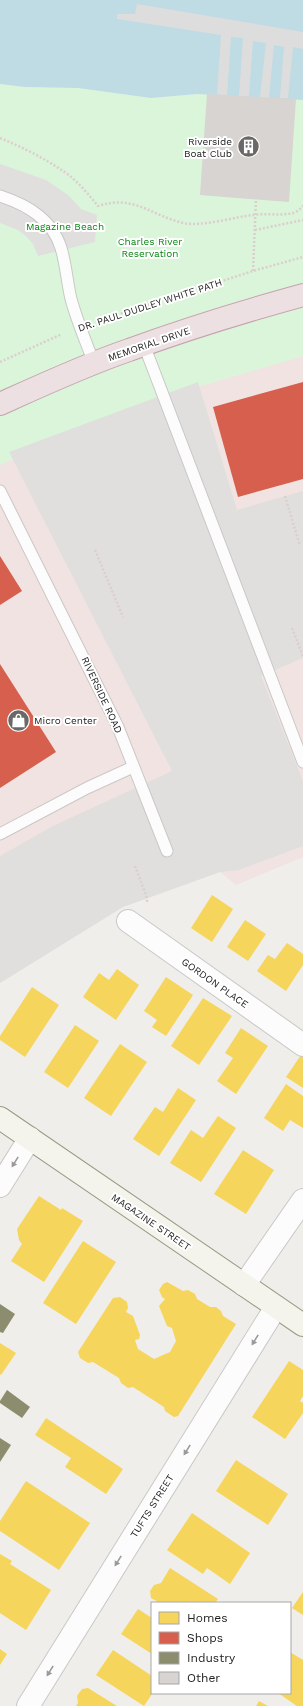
<svg xmlns="http://www.w3.org/2000/svg" width="303" height="1706" font-family="'Work Sans',sans-serif">
<style>
.commercial{fill:#f1e3e1}
.park{fill:#daf5da}
.parking{fill:#e0dfde}
.water{fill:#bfdbe3}
.pier{fill:#dedddd}
.homes{fill:#f6d55c}
.shops{fill:#d6604d}
.industry{fill:#8c8c6e}
.building{fill:#d7d4d2}
.lines{fill:none;stroke-linecap:round;stroke-linejoin:round}
.lane-casing{stroke:#c9c8c7;stroke-width:13}
.street-casing{stroke:#c9c8c7;stroke-width:24}
.secondary-casing{stroke:#999a82;stroke-width:24}
.highway-casing{stroke:#c5a2ac;stroke-width:24}
.path{stroke:#dccecd;stroke-width:2.5;stroke-dasharray:2 2;stroke-linecap:butt}
.lane{stroke:#fdfcfc;stroke-width:11}
.street{stroke:#fdfcfc;stroke-width:22}
.secondary{stroke:#f4f4ed;stroke-width:22}
.highway{stroke:#ece0e2;stroke-width:22}
.oneway{fill:#9a9a9a}
.labels{text-anchor:middle;dominant-baseline:central;stroke-width:4;stroke-linejoin:round;paint-order:stroke}
.poi-label{font-size:10px;fill:#222;stroke:#fff;text-anchor:end}
.park-label{font-size:10px;fill:#0c8416;stroke:#fff}
.street-label{font-size:10px;fill:#222;stroke:#fff}
</style>
<rect width="100%" height="100%" fill="#f0eeeb"/>
<!-- commercial -->
<path class="commercial" d="M303,356V857L236,885L220,872L123,907L0,983V465L52,441L162,397Z"/>
<!-- park -->
<path class="park" d="M0,84L25,87L78,88L151,98L197,94L303,100V356L162,397L52,441L0,465Z"/>
<!-- parking -->
<g class="parking">
<path d="M0,164L46,180L68,195L81,209L97,215L95,242L38,256L33,244L26,236L18,230L0,223Z"/>
<path d="M198,382L237,510L303,491V658L261,676L303,781V846L239,870L220,872L123,907L0,983V856L53,826L172,771L9,452Z"/>
</g>
<!-- water -->
<path class="water" d="M0,0H303V100L197,94L151,98L78,88L25,87L0,84Z"/>
<!-- pier -->
<path class="pier" d="M137,4L303,32V49L293,47L288,98H280L284,47L274,45L269,98L260,97L266,43L253,41L249,96H239L243,38L231,37L227,96L217,94L221,35L117,19V14H135Z"/>
<!-- homes -->
<g class="homes">
<path d="M212,895L233,909L212,942L191,928Z"/>
<path d="M245,920L266,934L248,961L227,947Z"/>
<path d="M287,943L303,954V965L286,991L257,971L268,955L275,959Z"/>
<path d="M117,969L139,985L116,1020L83,997L99,973L109,980Z"/>
<path d="M166,977L193,995L166,1036L152,1027L157,1020L144,1011Z"/>
<path d="M32,987L59,1005L25,1057L0,1040V1036Z"/>
<path d="M203,998L232,1016L199,1065L171,1046Z"/>
<path d="M75,1025L99,1041L68,1088L44,1072Z"/>
<path d="M241,1028L268,1046L236,1094L217,1081L233,1058L225,1053Z"/>
<path d="M120,1044L147,1062L111,1116L84,1098Z"/>
<path d="M303,1052V1088L286,1077Z"/>
<path d="M286,1084L303,1096V1128L290,1120L283,1131L264,1118Z"/>
<path d="M178,1088L196,1100L159,1156L133,1139L155,1107L163,1112Z"/>
<path d="M218,1116L236,1128L201,1182L170,1163L191,1130L203,1138Z"/>
<path d="M243,1150L274,1170L246,1214L214,1194Z"/>
<path d="M39,1196L61,1210L62,1208L83,1221L44,1282L11,1261L22,1244L19,1240L17,1229Z"/>
<path d="M83,1241L116,1262L76,1324L43,1303Z"/>
<path d="M167,1282L183,1291L188,1290L195,1294L197,1299L210,1307H216L221,1311L223,1316L236,1324L178,1416L174,1417L165,1411L164,1407L133,1387L128,1388L121,1383L119,1378L93,1362L88,1363L80,1358L78,1352L113,1298L120,1297L127,1302L128,1308L126,1312L133,1316L140,1335L139,1339L135,1340L138,1349L154,1359L170,1352L176,1341L172,1328L167,1326L159,1306L165,1299L162,1297L159,1290L163,1284Z"/>
<path d="M0,1343L16,1353L1,1375L0,1374Z"/>
<path d="M289,1361L303,1370V1396L300,1401L303,1403V1413L285,1439L252,1417Z"/>
<path d="M46,1418L123,1469L106,1494L65,1467L71,1458L35,1435Z"/>
<path d="M236,1460L288,1494L268,1525L216,1491Z"/>
<path d="M26,1481L90,1523L59,1570L0,1531V1521Z"/>
<path d="M192,1513L250,1553L230,1584L207,1568L203,1574L167,1550Z"/>
<path d="M0,1554L12,1561L10,1564L51,1590L26,1630L0,1613Z"/>
<path d="M170,1568L218,1599L215,1603H160L151,1598L150,1591L154,1585L161,1583Z"/>
<path d="M303,1592V1615L292,1608Z"/>
<path d="M138,1609L152,1618V1654L121,1634Z"/>
<path d="M0,1649L7,1654L0,1665Z"/>
<path d="M113,1650L152,1676V1694L144,1706L96,1675Z"/>
<path d="M290,1652L303,1660V1706H297L278,1693H290Z"/>
<path d="M88,1688L117,1706H76L78,1703L77,1696L82,1689Z"/>
<path d="M259,1701L268,1706H256Z"/>
</g>
<!-- shops -->
<g class="shops">
<path d="M303,382V479L238,497L213,407Z"/>
<path d="M0,556L22,591L0,605Z"/>
<path d="M0,664L56,752L0,788Z"/>
</g>
<!-- industry -->
<g class="industry">
<path d="M0,1304L15,1314L3,1333L0,1332Z"/>
<path d="M7,1390L30,1407L22,1418L0,1403V1401Z"/>
<path d="M0,1438L11,1445L0,1462Z"/>
</g>
<!-- building -->
<path class="building" d="M207,94L296,99L289,202L200,195Z"/>
<g class="lines">
<defs>
<g id="lane">
<path d="M0,196C27,205 52,219 61,248C66,264 67,282 71,299C77,321 86,342 94,363"/>
<path d="M144,345L303,762"/>
<path d="M0,491L118,727L167,851"/>
<path d="M0,834L87,788L133,767"/>
</g>
<g id="street">
<path d="M128,921L303,1045"/>
<path d="M0,1186L30,1138"/>
<path d="M244,1285L303,1200"/>
<path d="M28,1706L276,1307"/>
</g>
<path id="secondary" d="M0,1118L303,1325"/>
<path id="highway" d="M0,404C42,385 85,365 129,350C186,329 245,311 303,295"/>
</defs>
<!-- lane casing -->
<use href="#lane" class="lane-casing"/>
<!-- street casing -->
<use href="#street" class="street-casing"/>
<!-- secondary casing -->
<use href="#secondary" class="secondary-casing"/>
<!-- highway casing -->
<use href="#highway" class="highway-casing"/>
<!-- path -->
<g class="path">
<path d="M0,138C22,147 44,158 63,171C77,180 88,194 98,206C134,194 152,216 183,223C201,227 235,217 253,215C266,213 280,216 293,213C297,212 300,209 303,206V203"/>
<path d="M255,230L303,220"/>
<path d="M253,271L256,199"/>
<path d="M98,321L253,271L303,257"/>
<path d="M0,362L62,334"/>
<path d="M285,496L300,546"/>
<path d="M95,550L123,617"/>
<path d="M292,628L303,656"/>
<path d="M135,866L147,898V903"/>
</g>
<!-- lane -->
<use href="#lane" class="lane"/>
<!-- street -->
<use href="#street" class="street"/>
<!-- secondary -->
<use href="#secondary" class="secondary"/>
<!-- highway -->
<use href="#highway" class="highway"/>
</g>
<!-- one-way arrows -->
<defs><path id="oneway-solid" d="M-6-.8H1V-3.2L6.5 0L1 3.2V.8H-6Z"/></defs>
<g class="oneway">
<use href="#oneway-solid" transform="translate(15 1162) rotate(122)"/>
<use href="#oneway-solid" transform="translate(255 1340) rotate(122)"/>
<use href="#oneway-solid" transform="translate(187 1450) rotate(122)"/>
<use href="#oneway-solid" transform="translate(118 1561) rotate(122)"/>
<use href="#oneway-solid" transform="translate(50 1671) rotate(122)"/>
</g>
<!-- icons -->
<defs>
<symbol id="building-disc" viewBox="-11 -11 22 22"><circle r="9.5" fill="#6a6968" stroke="#fff"/><path d="M-4-6H4V6H1V3H-1V6H-4ZM-2.5-4.3h1.7v1.8h-1.7ZM.8-4.3h1.7v1.8H.8ZM-2.5-1h1.7V.8h-1.7ZM.8-1h1.7V.8H.8Z" fill="#fff"/></symbol>
<symbol id="shop-disc" viewBox="-11 -11 22 22"><circle r="9.5" fill="#6a6968" stroke="#fff"/><path d="M-5-2.5h2.3a2.7 3.5 0 0 1 5.4 0H5L5.5 6h-11ZM-1.5-2.5h3a1.5 2.3 0 0 0-3 0Z" fill="#fff"/></symbol>
</defs>
<g fill-rule="evenodd">
<use href="#building-disc" x="236" y="134" width="25" height="25"/>
<use href="#shop-disc" x="6" y="708" width="25" height="25"/>
</g>
<g class="labels">
<!-- poi labels -->
<g class="poi-label">
<text x="232" y="141">Riverside<tspan x="232" dy="12">Boat Club</tspan></text>
<text x="34" y="720" text-anchor="start">Micro Center</text>
</g>
<!-- park labels -->
<g class="park-label">
<text x="65" y="226">Magazine Beach</text>
<text x="150" y="241">Charles River<tspan x="150" dy="12">Reservation</tspan></text>
</g>
<!-- street labels -->
<g class="street-label">
<text transform="translate(150 305) rotate(-18)">DR. PAUL DUDLEY WHITE PATH</text>
<text transform="translate(149 344) rotate(-19)">MEMORIAL DRIVE</text>
<text transform="translate(102 695) rotate(65)">RIVERSIDE ROAD</text>
<text transform="translate(215 983) rotate(35)">GORDON PLACE</text>
<text transform="translate(151 1222) rotate(34)">MAGAZINE STREET</text>
<text transform="translate(152 1506) rotate(-58)">TUFTS STREET</text>
</g>
</g>
<!-- legend -->
<rect x="151" y="1602" width="140" height="92" fill="#ffffff" stroke="#a7a7a7"/>
<rect x="159" y="1612" width="20" height="12" fill="#f6d55c" stroke="#a7a7a7"/>
<text x="187" y="1622" font-size="12" fill="#222222">Homes</text>
<rect x="159" y="1632" width="20" height="12" fill="#d6604d" stroke="#a7a7a7"/>
<text x="187" y="1642" font-size="12" fill="#222222">Shops</text>
<rect x="159" y="1652" width="20" height="12" fill="#8c8c6e" stroke="#a7a7a7"/>
<text x="187" y="1662" font-size="12" fill="#222222">Industry</text>
<rect x="159" y="1672" width="20" height="12" fill="#d7d4d2" stroke="#a7a7a7"/>
<text x="187" y="1682" font-size="12" fill="#222222">Other</text>
</svg>
